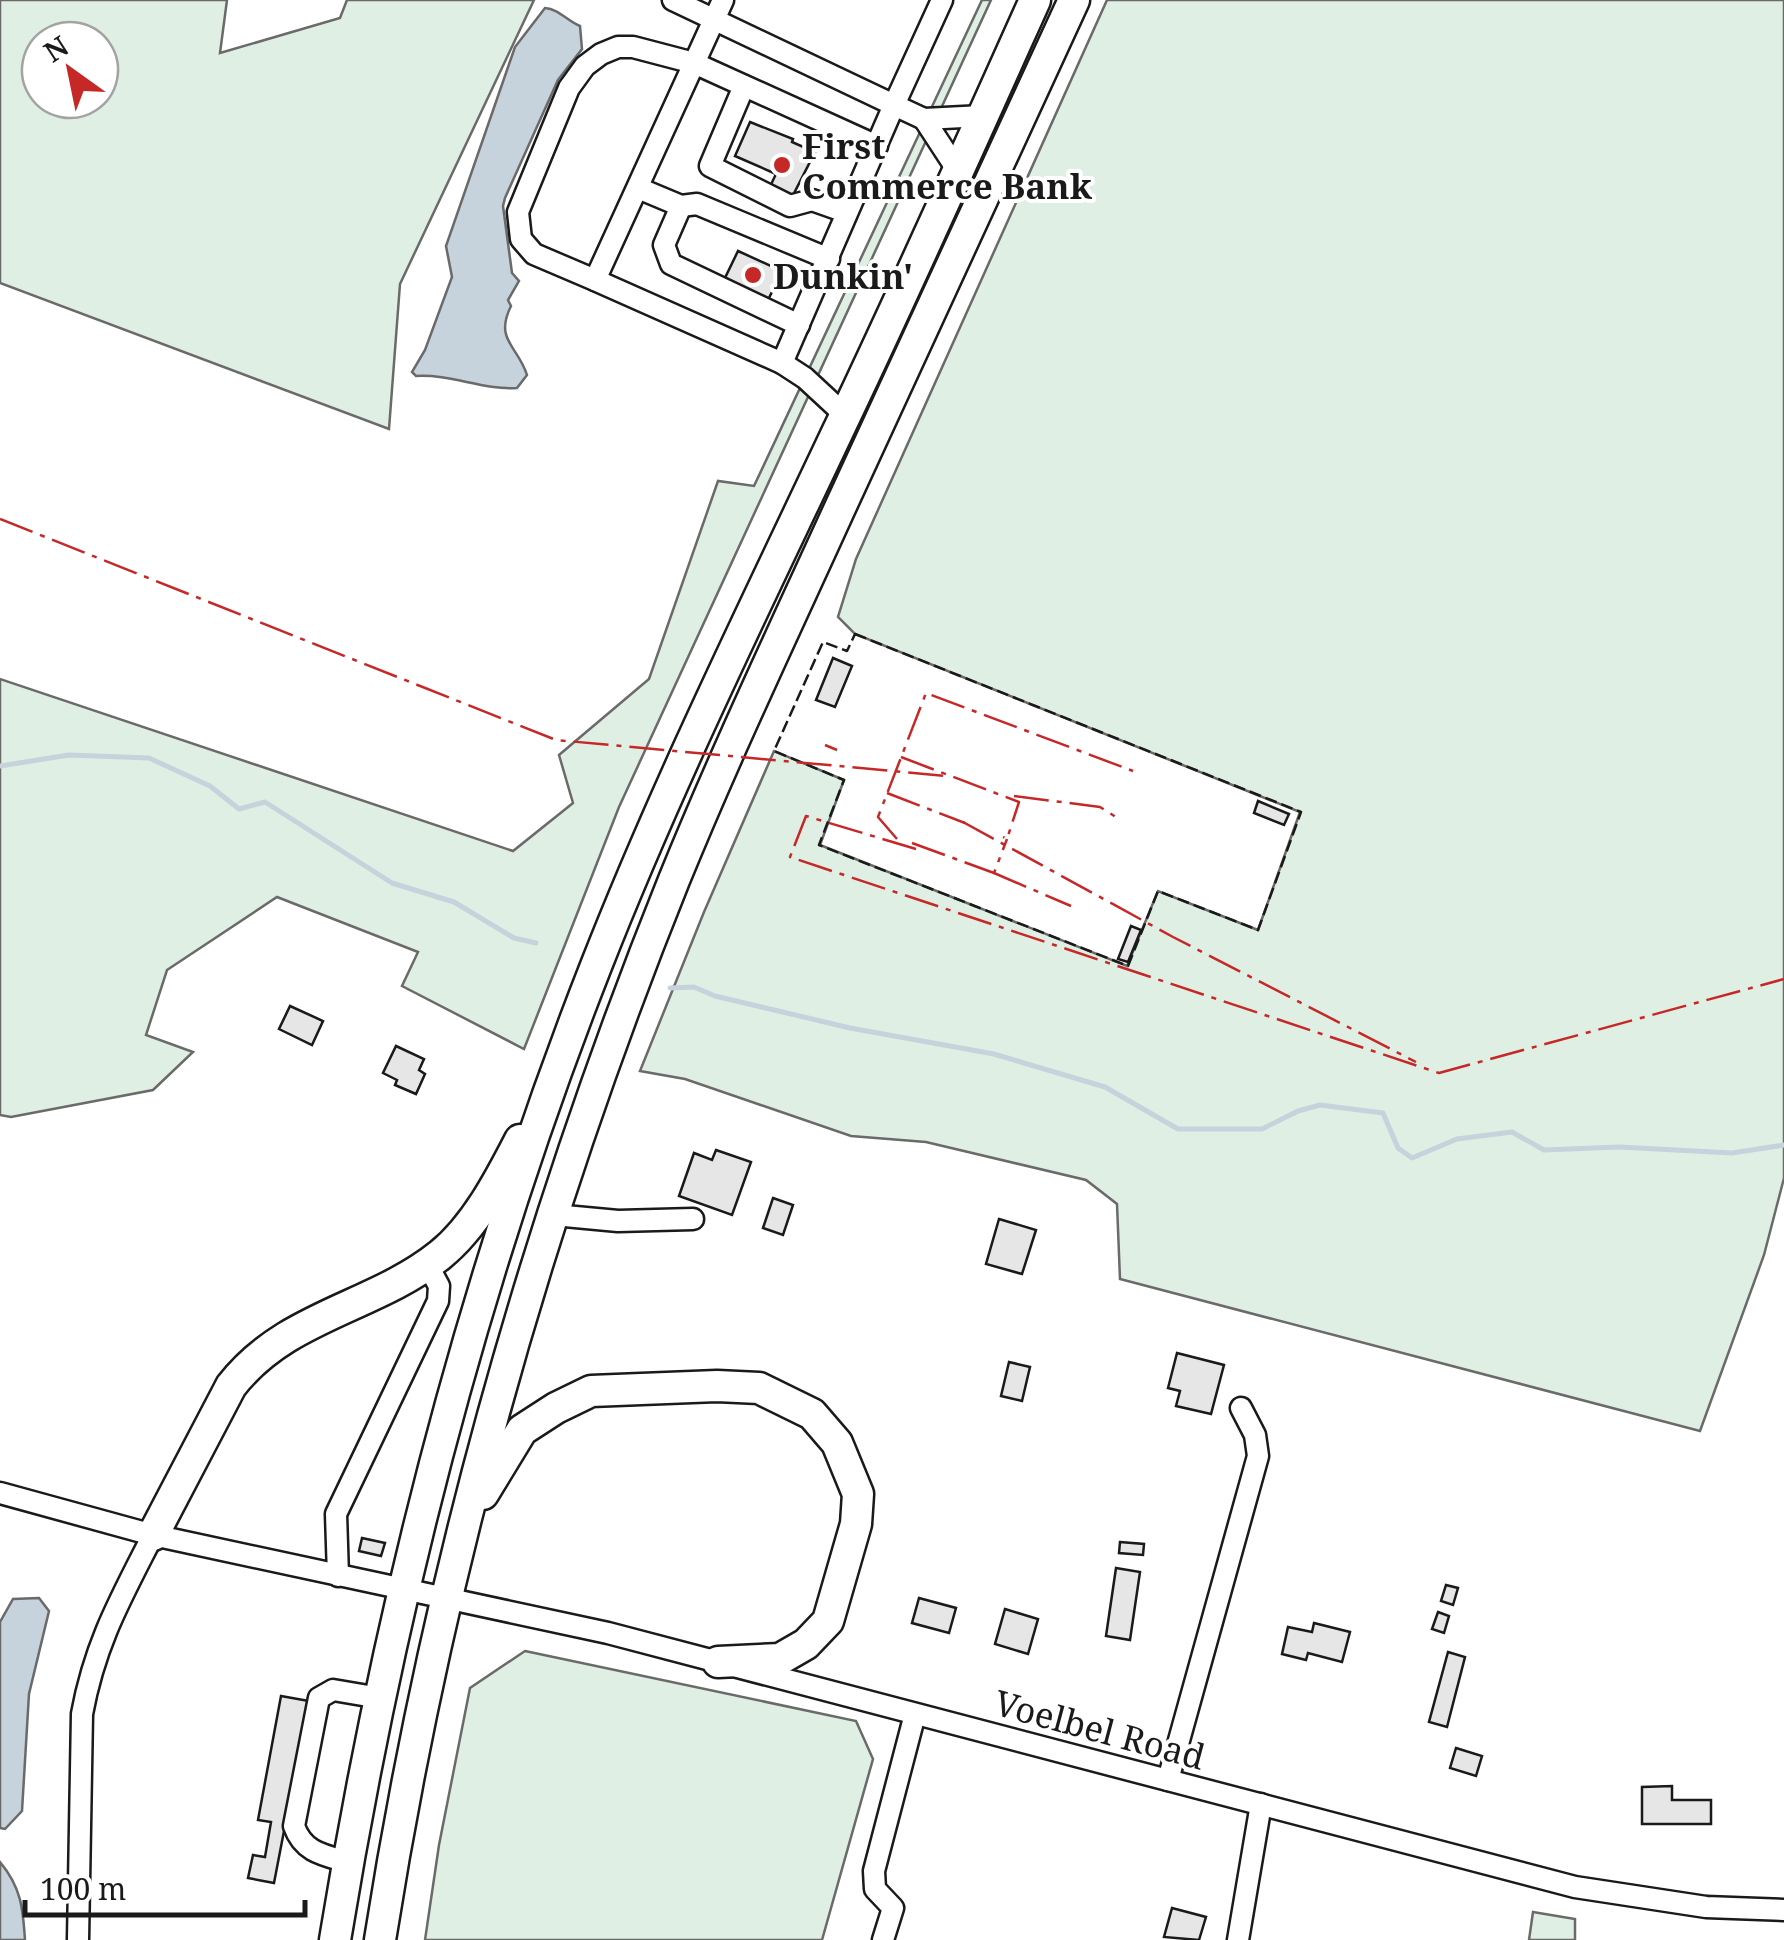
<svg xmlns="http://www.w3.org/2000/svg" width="1784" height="1940" font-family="'Noto Serif',serif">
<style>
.green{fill:#e0efe3;stroke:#6a6a6a;stroke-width:2.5;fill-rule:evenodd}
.water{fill:#c6d2dc;stroke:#6a6a6a;stroke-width:2.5}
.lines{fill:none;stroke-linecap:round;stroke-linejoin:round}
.stream{stroke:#c6d2dc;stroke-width:5}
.building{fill:#e6e6e6;stroke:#1a1a1a;stroke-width:2.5}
.minor-casing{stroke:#1a1a1a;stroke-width:25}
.highway-casing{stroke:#1a1a1a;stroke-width:35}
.minor{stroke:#fff;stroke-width:20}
.highway{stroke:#fff;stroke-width:30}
.fence{stroke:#1a1a1a;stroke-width:2.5;stroke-dasharray:12 5;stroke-linecap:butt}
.power{stroke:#c62828;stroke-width:2.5;stroke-dasharray:35 8 5 8;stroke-linecap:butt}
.poi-dot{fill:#c62828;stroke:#fff;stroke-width:4}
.labels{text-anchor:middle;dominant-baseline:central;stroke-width:8;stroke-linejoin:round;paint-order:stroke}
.poi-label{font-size:35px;font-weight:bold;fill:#1a1a1a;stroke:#fff;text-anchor:start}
.street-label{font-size:35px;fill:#1a1a1a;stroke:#fff}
</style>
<rect width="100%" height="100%" fill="#fff"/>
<!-- green -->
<g class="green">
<path d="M0,0H227L220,53L340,18L347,0H534L400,284L389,429L0,283ZM40,40H100V100H40Z"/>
<path d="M982,0H991L619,807L524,1049L402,986L418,952L277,897L167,970L146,1035L193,1052L153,1090L11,1117L0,1115V679L513,851L573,803L559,755L649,679L718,481L754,486Z"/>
<path d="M1107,0H1784V1178L1764,1255L1700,1431L1120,1279L1117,1204L1086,1180L926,1142L851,1136L685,1079L640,1071L704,912L774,751L844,780L820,845L1127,966L1158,891L1258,930L1300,812L855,634L838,617L856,559Z"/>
<path d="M525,1651L856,1721L873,1759L822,1940H425L439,1845L470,1688Z"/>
<path d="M1533,1912L1575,1919V1940H1529Z"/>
</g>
<!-- water -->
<g class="water">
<path d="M545,8C559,9 567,21 580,26L582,49L558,80L505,198L503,206L512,273L519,281L508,300L511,306C494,340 518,346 527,375L517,388C482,390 451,374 416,376L412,372L425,350L452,277L446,246L515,47Z"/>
<path d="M39,1598L49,1611L29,1694L22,1811L5,1829L0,1828V1622L13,1599Z"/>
<path d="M0,1862C21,1887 23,1908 25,1940H0Z"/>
</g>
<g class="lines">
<!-- stream -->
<g class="stream">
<path d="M0,766L69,755L149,758L210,786L239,809L265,802L392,883L454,902L514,938L536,943"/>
<path d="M670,988L694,987L715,996L850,1028L994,1054L1105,1087L1178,1129H1262L1298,1111L1320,1105L1383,1113L1398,1148L1412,1158L1457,1139L1512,1132L1544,1150L1619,1147L1732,1153L1784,1145"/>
</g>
</g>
<!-- building -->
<g class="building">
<path d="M750,122L793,139L792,142L815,152L789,203L767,193L776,174L735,156Z"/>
<path d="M738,251L782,271L768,300L724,280Z"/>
<path d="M833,658L852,666L835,707L816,700Z"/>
<path d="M1258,801L1289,814L1284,825L1254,813Z"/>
<path d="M1131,926L1141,930L1128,962L1118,959Z"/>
<path d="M290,1006L323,1021L312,1045L279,1029Z"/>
<path d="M396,1046L424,1059L419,1070L425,1074L416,1094L395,1085L397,1080L383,1073Z"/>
<path d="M716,1150L751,1162L732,1215L679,1196L694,1153L712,1160Z"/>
<path d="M773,1198L793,1205L783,1235L763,1228Z"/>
<path d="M999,1219L1036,1230L1022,1274L986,1264Z"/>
<path d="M1177,1353L1224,1365L1211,1414L1176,1406L1180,1391L1168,1388Z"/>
<path d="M1009,1362L1030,1367L1022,1401L1001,1396Z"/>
<path d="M362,1538L385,1543L381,1556L359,1551Z"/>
<path d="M1120,1542L1144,1544L1143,1555L1119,1553Z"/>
<path d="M1116,1568L1140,1572L1130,1640L1106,1636Z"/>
<path d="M1446,1585L1458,1588L1453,1605L1441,1601Z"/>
<path d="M919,1598L956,1608L949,1633L912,1623Z"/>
<path d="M1005,1609L1038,1619L1028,1654L995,1644Z"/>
<path d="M1438,1612L1449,1616L1444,1633L1432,1629Z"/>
<path d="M1314,1623L1350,1632L1342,1662L1308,1653L1306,1660L1282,1654L1288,1627L1312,1632Z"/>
<path d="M1448,1652L1465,1657L1447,1727L1429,1722Z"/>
<path d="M281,1696L309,1701L274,1883L248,1878L253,1855L265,1857L271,1822L258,1820Z"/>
<path d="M1456,1748L1482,1756L1476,1776L1450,1768Z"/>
<path d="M1672,1786V1800H1711V1824H1642V1787Z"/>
<path d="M1172,1908L1206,1917L1199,1940L1164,1937Z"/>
</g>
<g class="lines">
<defs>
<g id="minor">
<path d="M673,0L894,105L782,363"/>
<path d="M723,0L595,280L782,363L805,378L846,416"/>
<path d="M942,0L894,105L924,119L983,116"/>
<path d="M744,86L710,166L790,206L812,200L846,212"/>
<path d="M924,119L958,171"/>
<path d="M638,188L681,206L697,204L829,259"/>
<path d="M681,206L664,245L671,264L799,325"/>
<path d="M595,280L534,254L521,239L518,212L569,88L585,66L601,54L618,47H633L694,63L877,146"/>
<path d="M554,1215L618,1221L693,1219"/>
<path d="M0,1493L153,1535L608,1633L1575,1887L1706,1907L1784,1910"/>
<path d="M338,1576L336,1514L438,1301L439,1286L427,1264"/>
<path d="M1168,1780L1258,1456L1255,1435L1241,1408"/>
<path d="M348,1862C323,1855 303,1852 294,1826L319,1698L333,1690L380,1698"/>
<path d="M78,1940L82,1714C95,1643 121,1598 153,1535"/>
<path d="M883,1940L893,1908L875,1889L874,1871L915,1714"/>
<path d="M1238,1940L1261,1804"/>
</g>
<g id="highway">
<path d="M483,1494L522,1430L556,1408L591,1391L717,1386L759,1388L812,1414L837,1443L858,1494L856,1524L828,1621L806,1644L780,1659L718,1662"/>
<path d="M153,1535L231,1386C286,1315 374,1308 440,1255C475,1227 500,1179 520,1140"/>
<path d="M335,1940C389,1609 473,1279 596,966C667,785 753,611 836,435C905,291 970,145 1035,0"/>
<path d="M380,1940C437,1578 537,1220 674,880C725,755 783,633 839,510C917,340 995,170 1074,0"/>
</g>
</defs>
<!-- minor casing -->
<use href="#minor" class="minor-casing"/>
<!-- highway casing -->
<use href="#highway" class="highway-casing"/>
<!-- minor -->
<use href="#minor" class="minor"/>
<!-- highway -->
<use href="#highway" class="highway"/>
<!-- fence -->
<path class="fence" d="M855,634L1301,812L1258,930L1158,891L1128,966L819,845L844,780L774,751L823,642L847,651Z"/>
<!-- power -->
<g class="power">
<path d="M0,519L556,740L947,776"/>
<path d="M825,745L837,750"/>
<path d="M901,757L1019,802L1007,839L1003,837"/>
<path d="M887,793L965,823"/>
<path d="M1014,796L1100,807L1119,819"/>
<path d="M963,822L1173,937L1416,1062"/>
<path d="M897,839L878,817L926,693L1133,771"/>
<path d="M912,843L994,873L1007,839"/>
<path d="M916,849L806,816L790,857L1439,1073L1784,979"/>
<path d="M994,873L1071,906"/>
</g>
</g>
<!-- markers -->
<g class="poi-dot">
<circle cx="782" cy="165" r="10"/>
<circle cx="753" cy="275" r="10"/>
</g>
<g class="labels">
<!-- poi labels -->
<g class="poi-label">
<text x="802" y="145">First<tspan x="802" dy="40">Commerce Bank</tspan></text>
<text x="773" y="275">Dunkin'</text>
</g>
<!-- street labels -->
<g class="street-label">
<text transform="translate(1100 1729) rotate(15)">Voelbel Road</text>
</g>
</g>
<!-- north arrow -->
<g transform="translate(70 70) rotate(327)"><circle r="48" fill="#ffffff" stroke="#a3a3a3" stroke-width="2.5"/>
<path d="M0-8L18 38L0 25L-18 38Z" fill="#c62828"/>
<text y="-15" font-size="28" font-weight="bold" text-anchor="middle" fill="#1a1a1a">N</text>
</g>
<!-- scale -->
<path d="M25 1900v15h280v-15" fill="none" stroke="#1a1a1a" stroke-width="5"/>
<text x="40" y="1900" font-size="30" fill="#1a1a1a" stroke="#ffffff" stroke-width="8" paint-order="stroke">100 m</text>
</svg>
